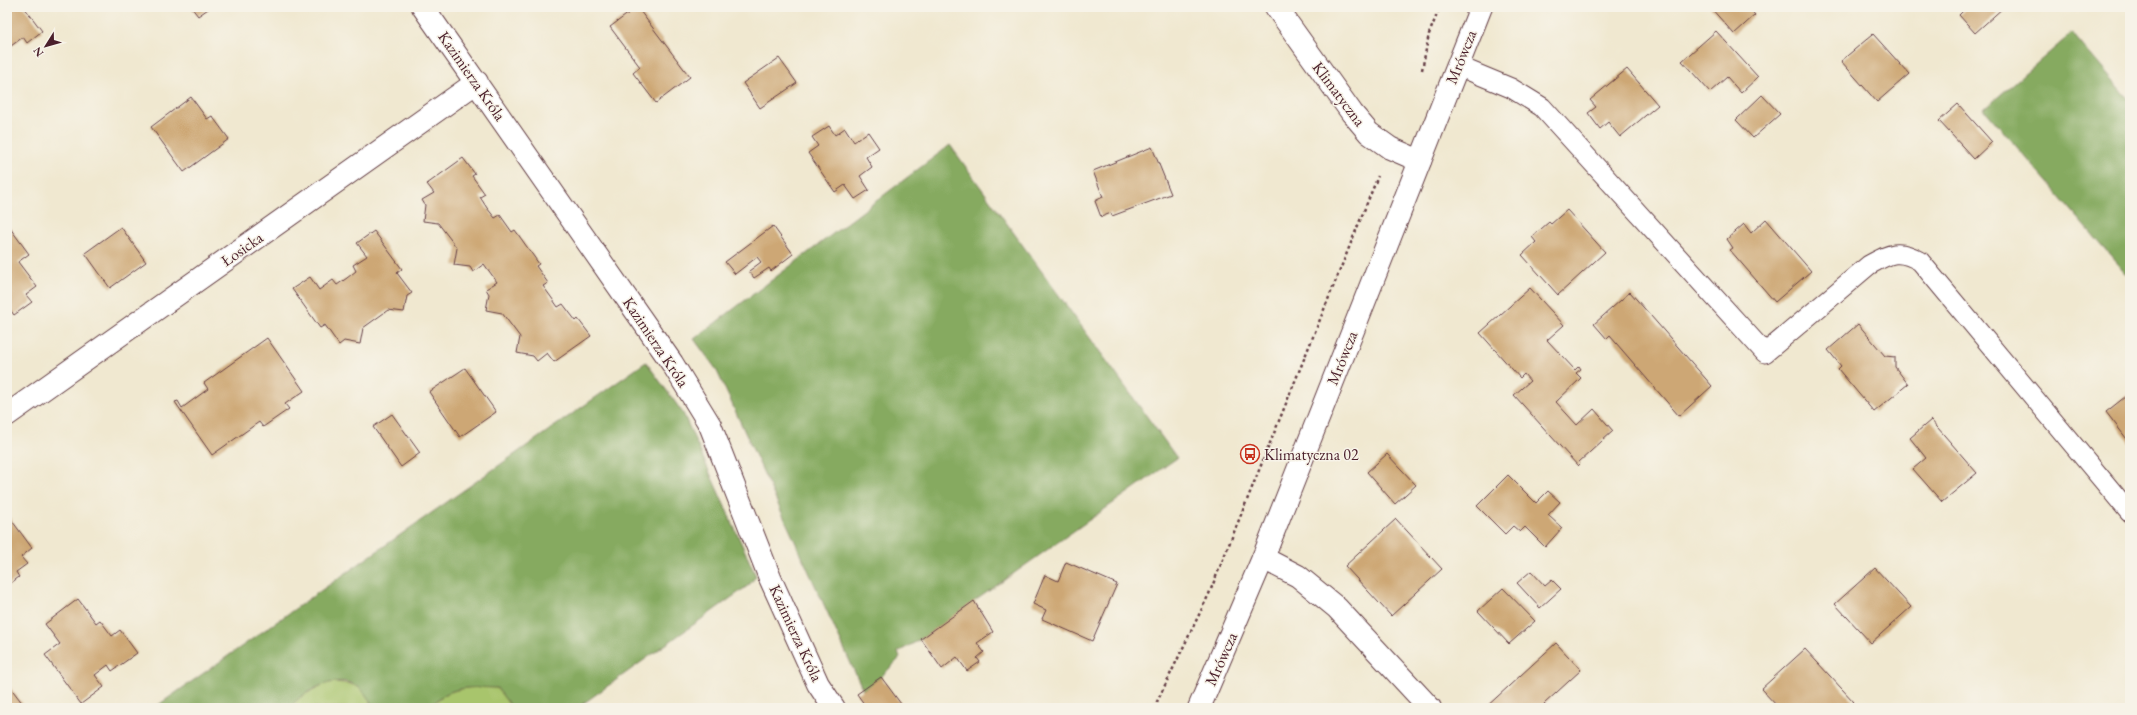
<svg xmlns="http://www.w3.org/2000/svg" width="2137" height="715" font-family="'EB Garamond',serif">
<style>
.green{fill:#a8c56c;stroke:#79724c}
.forest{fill:#86aa60;stroke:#686446}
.building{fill:#cda774}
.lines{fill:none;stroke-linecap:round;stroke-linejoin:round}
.lane-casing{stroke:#633d44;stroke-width:21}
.street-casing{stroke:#633d44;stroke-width:24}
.secondary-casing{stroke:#633d44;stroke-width:24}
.path{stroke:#633d44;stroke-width:2.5;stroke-dasharray:3 3;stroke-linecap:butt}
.lane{stroke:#fff;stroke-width:19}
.street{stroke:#fff;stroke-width:22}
.secondary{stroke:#fff;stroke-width:22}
.labels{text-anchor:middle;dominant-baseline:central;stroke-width:3;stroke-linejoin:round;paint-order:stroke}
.street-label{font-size:16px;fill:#4a1f2b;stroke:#f7f3e8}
.poi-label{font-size:16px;fill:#4a1f2b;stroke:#f7f3e8;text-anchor:start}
</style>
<rect width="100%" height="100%" fill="#f7f3e8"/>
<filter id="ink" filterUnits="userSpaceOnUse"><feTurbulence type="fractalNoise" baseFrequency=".025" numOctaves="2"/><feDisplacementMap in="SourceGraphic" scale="8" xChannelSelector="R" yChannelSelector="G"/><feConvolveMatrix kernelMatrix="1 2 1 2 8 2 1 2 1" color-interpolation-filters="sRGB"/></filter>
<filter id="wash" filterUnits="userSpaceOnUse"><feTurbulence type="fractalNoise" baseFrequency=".012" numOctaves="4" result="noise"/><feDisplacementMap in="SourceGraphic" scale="16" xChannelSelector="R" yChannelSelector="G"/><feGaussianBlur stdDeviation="0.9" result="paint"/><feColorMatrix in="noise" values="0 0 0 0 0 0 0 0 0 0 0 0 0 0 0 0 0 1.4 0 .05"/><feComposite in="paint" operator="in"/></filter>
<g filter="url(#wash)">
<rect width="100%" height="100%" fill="#f0e8d0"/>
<!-- green -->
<g class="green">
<path d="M328,682C352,683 363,683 373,708H290L296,699Z"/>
<path d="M475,687L497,688L512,708H430C442,692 456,689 475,687Z"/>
</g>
<!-- forest -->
<g class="forest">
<path d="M2072,33L2130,101V278L1984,109Z"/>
<path d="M950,145L1177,458L921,639L898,652L900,658L881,677L863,690L716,369L694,339Z"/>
<path d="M646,362L683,413L756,576L749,585L577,708H512L497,688C472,687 446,685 430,708H373C369,699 363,688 353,684C334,675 301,692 290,708H154Z"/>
</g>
<g id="blocks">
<!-- building -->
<g class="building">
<path d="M7,7H24L42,31L27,43L23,37L7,49Z"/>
<path d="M191,7H211L198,16Z"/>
<path d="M637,7L690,77L656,103L633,73L640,67L610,27Z"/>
<path d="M1710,7H1748L1755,15L1734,34Z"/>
<path d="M1967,7H2004L1975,33L1959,15Z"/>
<path d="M1716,31L1758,77L1741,93L1727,77L1710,92L1682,61Z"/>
<path d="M1873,34L1909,74L1877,102L1841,61Z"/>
<path d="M779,58L797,83L760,108L743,83Z"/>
<path d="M1627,69L1658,105L1620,137L1608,122L1600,129L1588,113L1596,107L1590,100Z"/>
<path d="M1762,95L1780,114L1753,138L1736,120Z"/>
<path d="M191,97L207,119L212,116L229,139L184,172L151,127Z"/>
<path d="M1958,104L1992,142L1974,159L1939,121Z"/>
<path d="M829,126L835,135L845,128L854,142L868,132L879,148L866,157L872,167L860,176L869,190L855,199L845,185L835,192L808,153L818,146L812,137Z"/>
<path d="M1152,147L1171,194L1112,216L1111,213L1101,217L1095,201L1103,197L1093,171Z"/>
<path d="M463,158L475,174L472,176L485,194L480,197L487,208L495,218L500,215L512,232L515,230L539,264L536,266L548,283L543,286L551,297L558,307L563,304L576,321L578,319L591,336L554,362L547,353L537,361L533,356L517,353L520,337L502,313L486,310L489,294L486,289L497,282L484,264L473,272L470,267L454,265L457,248L438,223L423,221L425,205L422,200L434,193L427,184Z"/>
<path d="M1567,210L1605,252L1558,295L1522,255L1536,242L1532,237L1549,222L1551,224Z"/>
<path d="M1766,219L1811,271L1775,302L1730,250L1733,248L1727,239L1744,224L1751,233Z"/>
<path d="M7,224L29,254L18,262L37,287L26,295L32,302L14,315L9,308L7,309Z"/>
<path d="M773,226L793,254L771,271L769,268L754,278L749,271L761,262L757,257L735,274L725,262Z"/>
<path d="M121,227L146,262L110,288L85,253Z"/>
<path d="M374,231L402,269L397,273L412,293L407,296L404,312L388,310L363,328L360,344L344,341L339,345L325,325L320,328L292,289L310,277L319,290L333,280L337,285L347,278L356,271L353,265L367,256L357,243Z"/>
<path d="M1530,288L1564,325L1547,340L1575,370L1579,366L1581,369L1576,373L1581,378L1556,402L1577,425L1594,409L1613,431L1579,462L1580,464L1578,466L1514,395L1530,381L1524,374L1520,378L1480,333Z"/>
<path d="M1630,292L1712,386L1679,416L1610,336L1607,339L1594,324Z"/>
<path d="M1858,324L1885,356L1895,357V367L1908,384L1874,412L1838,369L1841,366L1828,350Z"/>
<path d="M267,338L304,391L285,404L289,409L263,427L259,422L212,455L175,402L178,401L182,408L208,389L204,383Z"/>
<path d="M465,368L496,412L460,437L429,392Z"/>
<path d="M2130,393V443L2106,412Z"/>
<path d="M392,414L420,453L401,467L373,427Z"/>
<path d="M1931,420L1977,473L1942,502L1913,469L1926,458L1910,438Z"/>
<path d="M1387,454L1416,485L1395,504L1367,472Z"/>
<path d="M1508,475L1536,503L1548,491L1560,502L1548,515L1562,528L1545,547L1525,527L1520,532L1513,526L1505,534L1477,506Z"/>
<path d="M7,514L32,548L21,557L27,564L16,572L19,577L7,586Z"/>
<path d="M1396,519L1442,569L1391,616L1345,566Z"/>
<path d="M1066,562L1117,584L1092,641L1042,619L1046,610L1033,604L1045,575L1058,581Z"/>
<path d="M1875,568L1911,607L1871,643L1835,604Z"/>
<path d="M1531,571L1545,586L1552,580L1561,589L1540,608L1517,583Z"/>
<path d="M1503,588L1535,621L1509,644L1478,611Z"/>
<path d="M78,599L96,623L100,620L112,636L120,630L137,653L112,671L108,665L95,675L104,687L81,704L45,655L60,644L45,624Z"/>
<path d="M974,601L993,632L977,643L984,652L977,658L980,662L967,671L957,657L942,669L921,639Z"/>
<path d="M1556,643L1581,670L1544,704L1547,708H1485Z"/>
<path d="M1805,649L1854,702L1847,708H1790L1787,705L1784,708H1779L1761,689Z"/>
<path d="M881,677L904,708H867L857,694Z"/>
<path d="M7,683L26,708H7Z"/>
</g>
</g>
</g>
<g filter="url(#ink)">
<use href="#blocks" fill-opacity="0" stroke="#633d44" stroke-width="1"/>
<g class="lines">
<defs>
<path id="lane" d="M1458,66L1511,88L1542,107L1765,353L1869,265C1889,254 1898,248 1920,261L2130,513"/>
<g id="street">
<path d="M423,7L672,363L710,425L770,578L818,684L834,708"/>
<path d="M1276,7L1352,113L1369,133L1390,148L1420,161"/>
<path d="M7,415L477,82"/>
<path d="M1263,558L1298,576L1337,608L1430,708"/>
</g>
<path id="secondary" d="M1199,708L1263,558L1481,7"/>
</defs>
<!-- lane casing -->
<use href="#lane" class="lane-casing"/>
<!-- street casing -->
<use href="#street" class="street-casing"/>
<!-- secondary casing -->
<use href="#secondary" class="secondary-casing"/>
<!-- path -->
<g class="path">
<path d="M1422,70L1429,34L1440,7"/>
<path d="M1154,708L1209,594L1378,176"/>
</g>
<!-- lane -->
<use href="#lane" class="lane"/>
<!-- street -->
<use href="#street" class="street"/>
<!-- secondary -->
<use href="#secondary" class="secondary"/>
</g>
</g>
<!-- icons -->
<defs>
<symbol id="bus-ring" viewBox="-11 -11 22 22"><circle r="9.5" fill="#f7f3e8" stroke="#c8321e" stroke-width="1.5"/><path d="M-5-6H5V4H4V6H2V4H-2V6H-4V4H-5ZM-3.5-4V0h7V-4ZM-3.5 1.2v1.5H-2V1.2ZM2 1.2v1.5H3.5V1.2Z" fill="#c8321e"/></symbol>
</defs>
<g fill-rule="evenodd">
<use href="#bus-ring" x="1239" y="443" width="22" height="22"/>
</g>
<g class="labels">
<!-- street labels -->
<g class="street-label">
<text transform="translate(1461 57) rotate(-68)">Mrówcza</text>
<text transform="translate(472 76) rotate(55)">Kazimierza Króla</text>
<text transform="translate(1339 94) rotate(53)">Klimatyczna</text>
<text transform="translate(242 249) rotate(-35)">Łosicka</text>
<text transform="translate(656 342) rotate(56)">Kazimierza Króla</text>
<text transform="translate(1342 358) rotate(-68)">Mrówcza</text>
<text transform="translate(796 633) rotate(65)">Kazimierza Króla</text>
<text transform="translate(1221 659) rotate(-66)">Mrówcza</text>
</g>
<!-- poi labels -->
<g class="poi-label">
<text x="1264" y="454">Klimatyczna 02</text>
</g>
</g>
<!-- margin -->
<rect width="2137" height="715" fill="none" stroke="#f7f3e8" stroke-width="24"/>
<!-- north arrow -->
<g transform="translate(46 46) rotate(233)" stroke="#f7f3e8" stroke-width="3" paint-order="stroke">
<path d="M0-3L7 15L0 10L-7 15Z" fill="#4a1f2b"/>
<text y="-6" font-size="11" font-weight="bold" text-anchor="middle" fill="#4a1f2b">N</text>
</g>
</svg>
